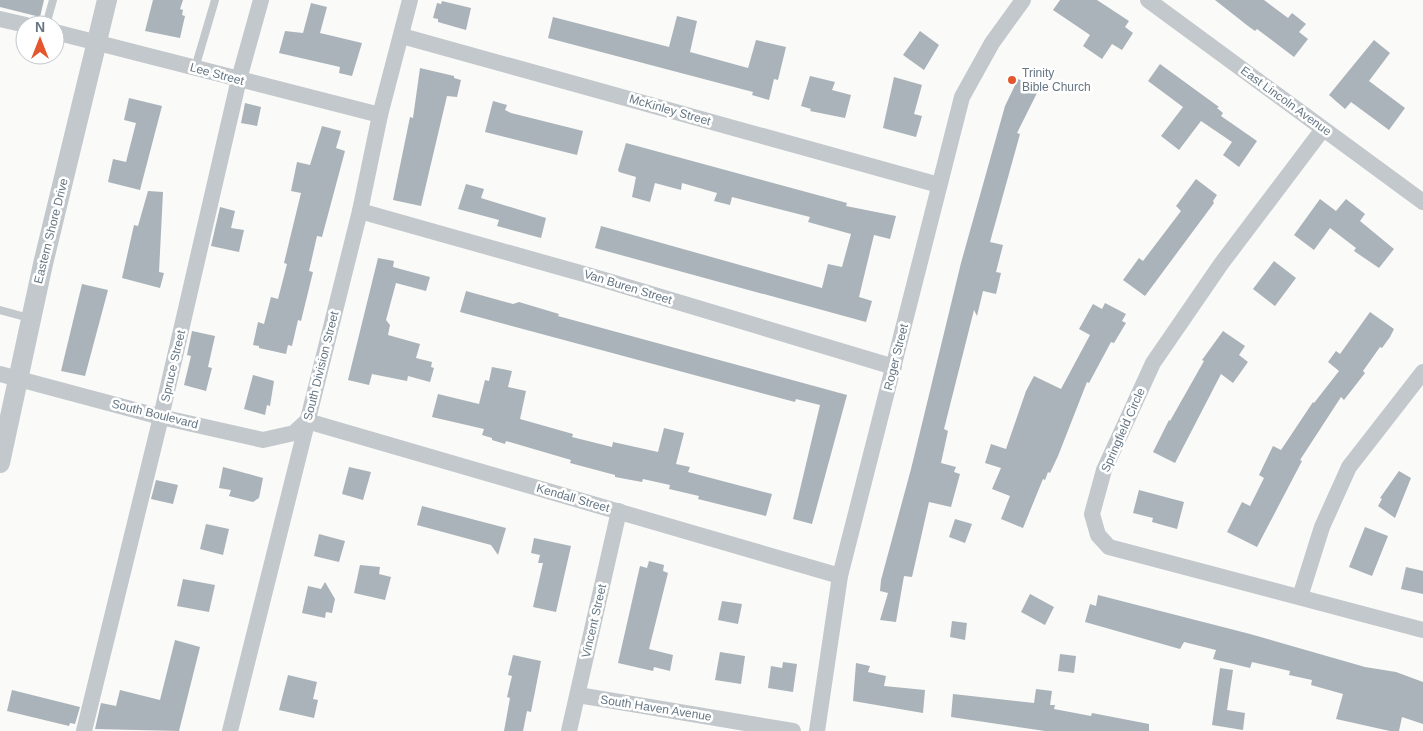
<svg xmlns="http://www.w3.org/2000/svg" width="1423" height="731" font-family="Arial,sans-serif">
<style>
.building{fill:#aab3b9}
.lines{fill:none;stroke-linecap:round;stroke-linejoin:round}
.service{stroke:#c3c8cc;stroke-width:8}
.minor{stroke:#c3c8cc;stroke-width:16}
.tertiary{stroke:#c3c8cc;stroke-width:20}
.poi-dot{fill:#e4572e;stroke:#fff;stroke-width:2}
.labels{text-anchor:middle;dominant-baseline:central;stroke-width:5;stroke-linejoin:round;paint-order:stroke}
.poi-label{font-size:12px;fill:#657683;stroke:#fff;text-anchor:start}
.street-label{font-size:12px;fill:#657683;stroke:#fff}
</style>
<rect width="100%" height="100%" fill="#fafaf8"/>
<!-- building -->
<g class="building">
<path d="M0,0H44L40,17L0,7Z"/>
<path d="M153,0H183L180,9L183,10L182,15L185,16L180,38L145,31Z"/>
<path d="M1060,0H1097L1129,21L1125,27L1133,33L1122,50L1112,44L1102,59L1083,46L1090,35L1053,10Z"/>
<path d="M1215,0H1264L1288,18L1292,13L1306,24L1299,32L1308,39L1294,57L1257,29L1255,31L1248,26Z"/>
<path d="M442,1L471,8L466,30L438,22V19L433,18L437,3L441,4Z"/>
<path d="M311,3L327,7L320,33L362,43L352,76L339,73L340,67L279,53L285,31L303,33Z"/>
<path d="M677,16L697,21L690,52L748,68L756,40L786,47L778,80L774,79L769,100L752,95L753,92L548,38L553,17L669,47Z"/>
<path d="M920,31L939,45L924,70L903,55Z"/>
<path d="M1374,40L1390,53L1369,81L1405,108L1389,130L1351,102L1345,109L1329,95Z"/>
<path d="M1160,64L1219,107L1217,108L1223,113L1221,116L1257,141L1239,167L1223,155L1232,142L1201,121L1179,150L1161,136L1183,107L1148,81Z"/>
<path d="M420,68L454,76V78L461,80L457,97L447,96L421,206L393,200L410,117L413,118Z"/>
<path d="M810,76L835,82L832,90L851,95L845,118L810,111L811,109L801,106Z"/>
<path d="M894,77L922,85L914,114L922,116L916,137L883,128Z"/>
<path d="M1018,79L1039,89L1017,133L1020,134L990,242L1003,245L996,272L1001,273L996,294L983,291L977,316L974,310L944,429L948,431L941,463L956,467L954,472L960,474L951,507L929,502L912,577L904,576L896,622L880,620L888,593L880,591L881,580L911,469L961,263L1005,106Z"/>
<path d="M129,98L162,106L140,190L108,182L113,159L126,162L136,123L124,120Z"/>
<path d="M493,101L507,105L505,110L511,113L583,131L577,155L485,132Z"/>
<path d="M245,103L261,107L257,126L241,123Z"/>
<path d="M322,126L341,131L336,148L345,151L322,237L317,236L309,271L313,272L301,321L298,320L292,346L288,345L286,354L259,348V346L253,345L258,322L264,324L271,297L278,299L287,264L284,263L301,193L291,191L297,162L310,165Z"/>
<path d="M626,143L847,203L846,206L896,216L890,239L874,235L859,297L872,301L866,322L595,248L601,226L822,288L828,264L842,267L851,234L808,222L810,217L732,197L730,205L714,201L717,193L682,183L681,190L655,183L650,202L632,197L636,177L619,172L618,170Z"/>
<path d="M1196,179L1217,195L1213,201L1214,203L1145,296L1123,280L1139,258L1143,261L1181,211L1176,206Z"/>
<path d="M466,184L484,189L481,198L546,218L541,238L497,226L499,220L458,209Z"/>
<path d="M148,191L163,192L159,272L164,273L160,288L122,278L134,225L138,226Z"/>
<path d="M1320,199L1336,211L1346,199L1365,214L1360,221L1394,249L1379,268L1354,251L1356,248L1330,228L1314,250L1294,235Z"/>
<path d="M220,207L235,211L231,228L244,230L239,252L211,246Z"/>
<path d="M378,258L394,261L393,267L430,277L426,291L396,283L386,320L390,325L388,335L420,344L416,358L432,362L431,367L434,368L430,382L408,376L407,381L372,374L369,385L348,380Z"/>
<path d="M1274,261L1296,278L1275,306L1253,289Z"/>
<path d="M82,284L108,290L85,376L61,371Z"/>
<path d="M466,291L513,304L519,302L559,314L558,316L847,395L812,524L793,519L820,405L796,399L795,402L460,312Z"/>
<path d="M1105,303L1126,314L1122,321L1126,323L1114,343L1111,342L1089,383L1087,382L1058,456L1050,473L1048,472L1045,480L1043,479L1023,528L1001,519L1010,496L992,489L1001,468L985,463L991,444L1006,449L1026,391L1034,376L1061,389L1090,335L1079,329L1093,304L1102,309Z"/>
<path d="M1370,312L1394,329L1390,337L1382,348L1380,347L1363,371L1365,373L1344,400L1341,397L1300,460L1302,461L1257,547L1227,532L1242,502L1250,506L1264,478L1259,475L1273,446L1281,450L1313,402L1314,403L1339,371L1328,362L1336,351L1340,354Z"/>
<path d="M192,331L215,336L208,367L212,368L206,391L184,385L191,356L187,355Z"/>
<path d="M1223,331L1245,346L1239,355L1248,362L1233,383L1221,374L1175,463L1153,452L1169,420L1170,421L1204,361L1202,360Z"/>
<path d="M492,367L512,371L508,387L526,391L520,419L573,434L572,437L612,447L613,442L658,452L664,428L684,433L676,464L690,467L688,472L772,494L766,516L698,499L699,496L669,489L670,485L643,479L642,482L615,477V475L570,463L571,460L506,441L505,444L492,440V438L482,435L484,429L432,417L438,394L479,404L485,380L489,381Z"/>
<path d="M253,375L274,381L270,406L267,405L265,415L244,409Z"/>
<path d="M223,467L263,478L259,498L253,502L229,496L231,490L219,488Z"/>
<path d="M349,467L371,472L363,500L342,494Z"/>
<path d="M1399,471L1411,478L1395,518L1378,506L1382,499L1380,498Z"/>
<path d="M156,480L178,485L173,504L151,499Z"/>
<path d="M1139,490L1184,502L1177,529L1152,522L1153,518L1133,513Z"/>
<path d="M422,506L506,528L498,555L491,545L417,525Z"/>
<path d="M955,519L972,524L965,543L949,537Z"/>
<path d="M206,524L229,529L223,555L200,549Z"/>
<path d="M1365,527L1388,536L1372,576L1349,567Z"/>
<path d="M319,534L345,541L339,562L314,556Z"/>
<path d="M534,538L571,546L556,612L533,607L543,563H538L540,555L531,553Z"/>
<path d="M649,561L664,565L663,571L668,573L649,649L673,655L670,671L654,667L653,671L618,663L640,566L647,568Z"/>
<path d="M360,565L380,567L379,574L391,577L385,600L354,593Z"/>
<path d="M1406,567L1423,571V594L1401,589Z"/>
<path d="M183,579L215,585L209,612L177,606Z"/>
<path d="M325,582L335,599L332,613L326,612L325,618L302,613L308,586L321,589Z"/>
<path d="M1030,594L1054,607L1045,625L1021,612Z"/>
<path d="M1098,595L1250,634L1365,667L1396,672L1423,682V724L1402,717L1399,731H1390L1336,719L1343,694L1311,685L1312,680L1289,675L1290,671L1252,662L1250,668L1213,659L1216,650L1184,642L1180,649L1085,622L1090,604L1096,606Z"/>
<path d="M722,601L742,604L738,624L718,620Z"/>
<path d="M952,621L967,623L965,640L950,637Z"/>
<path d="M175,640L200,647L179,731L95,729L101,703L116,706L120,690L160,700Z"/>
<path d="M720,652L745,656L741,684L715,680Z"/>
<path d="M1060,654L1076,656L1074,673L1058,671Z"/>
<path d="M513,655L541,661L531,712L527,711L523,731H504L510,698L507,697L512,676L508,675Z"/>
<path d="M783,662L797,664L793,692L768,688L771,666L782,668Z"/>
<path d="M856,663L870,666L868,672L886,676L884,686L925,690L923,713L853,701Z"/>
<path d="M1220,668L1233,670L1227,710L1245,713L1243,730L1212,725Z"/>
<path d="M288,675L317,682L313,699L318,700L314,718L279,710Z"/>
<path d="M1036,689L1052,691L1050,705H1055L1054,709L1091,716L1092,713L1149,724V731H1045L951,717L953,694L1034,703Z"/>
<path d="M12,690L80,707L75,724L70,723L69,726L7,711Z"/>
</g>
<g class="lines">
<!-- service -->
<g class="service">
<path d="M46,25L53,0"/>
<path d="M195,68L215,0"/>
<path d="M0,310L29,318"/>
</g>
<!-- minor -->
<g class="minor">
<path d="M1148,0L1423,202"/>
<path d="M0,19L26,25"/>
<path d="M55,32L380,115"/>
<path d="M402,36L939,185"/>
<path d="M1323,129L1221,264L1153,363L1104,470L1092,514L1098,535L1109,547L1423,630"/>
<path d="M360,211L591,276L894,367"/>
<path d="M0,374L161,417L263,440L294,433L307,421L840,576"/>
<path d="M1300,597L1322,527L1349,467L1423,372"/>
<path d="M578,695L793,731"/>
<path d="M84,731L161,417L239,79L261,0"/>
<path d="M230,731L360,211L380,115L410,0"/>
<path d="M569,731L619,511"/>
<path d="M817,731L840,576L962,97L992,43L1023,0"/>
</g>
<!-- tertiary -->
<path class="tertiary" d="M0,463L43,264L107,0"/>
</g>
<!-- markers -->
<circle class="poi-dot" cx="1012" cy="80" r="5"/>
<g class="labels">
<!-- poi labels -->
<g class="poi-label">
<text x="1022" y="73">Trinity<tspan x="1022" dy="14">Bible Church</tspan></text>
</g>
<!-- street labels -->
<g class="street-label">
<text transform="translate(217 74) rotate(15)">Lee Street</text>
<text transform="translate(1286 101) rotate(36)">East Lincoln Avenue</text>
<text transform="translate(670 110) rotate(16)">McKinley Street</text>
<text transform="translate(51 231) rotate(-76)">Eastern Shore Drive</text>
<text transform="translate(628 287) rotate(17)">Van Buren Street</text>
<text transform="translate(896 357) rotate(-76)">Roger Street</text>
<text transform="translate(173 366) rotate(-77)">Spruce Street</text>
<text transform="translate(321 366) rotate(-76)">South Division Street</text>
<text transform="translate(155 414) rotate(14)">South Boulevard</text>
<text transform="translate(1123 430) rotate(-66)">Springfield Circle</text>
<text transform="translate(573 498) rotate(16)">Kendall Street</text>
<text transform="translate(594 621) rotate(-77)">Vincent Street</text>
<text transform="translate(656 708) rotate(9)">South Haven Avenue</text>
</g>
</g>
<!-- north arrow -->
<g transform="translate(40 40)"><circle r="24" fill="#ffffff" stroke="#c1c8cd"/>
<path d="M0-4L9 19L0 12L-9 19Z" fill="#e4572e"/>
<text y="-8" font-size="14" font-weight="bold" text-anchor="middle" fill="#657683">N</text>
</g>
</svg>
